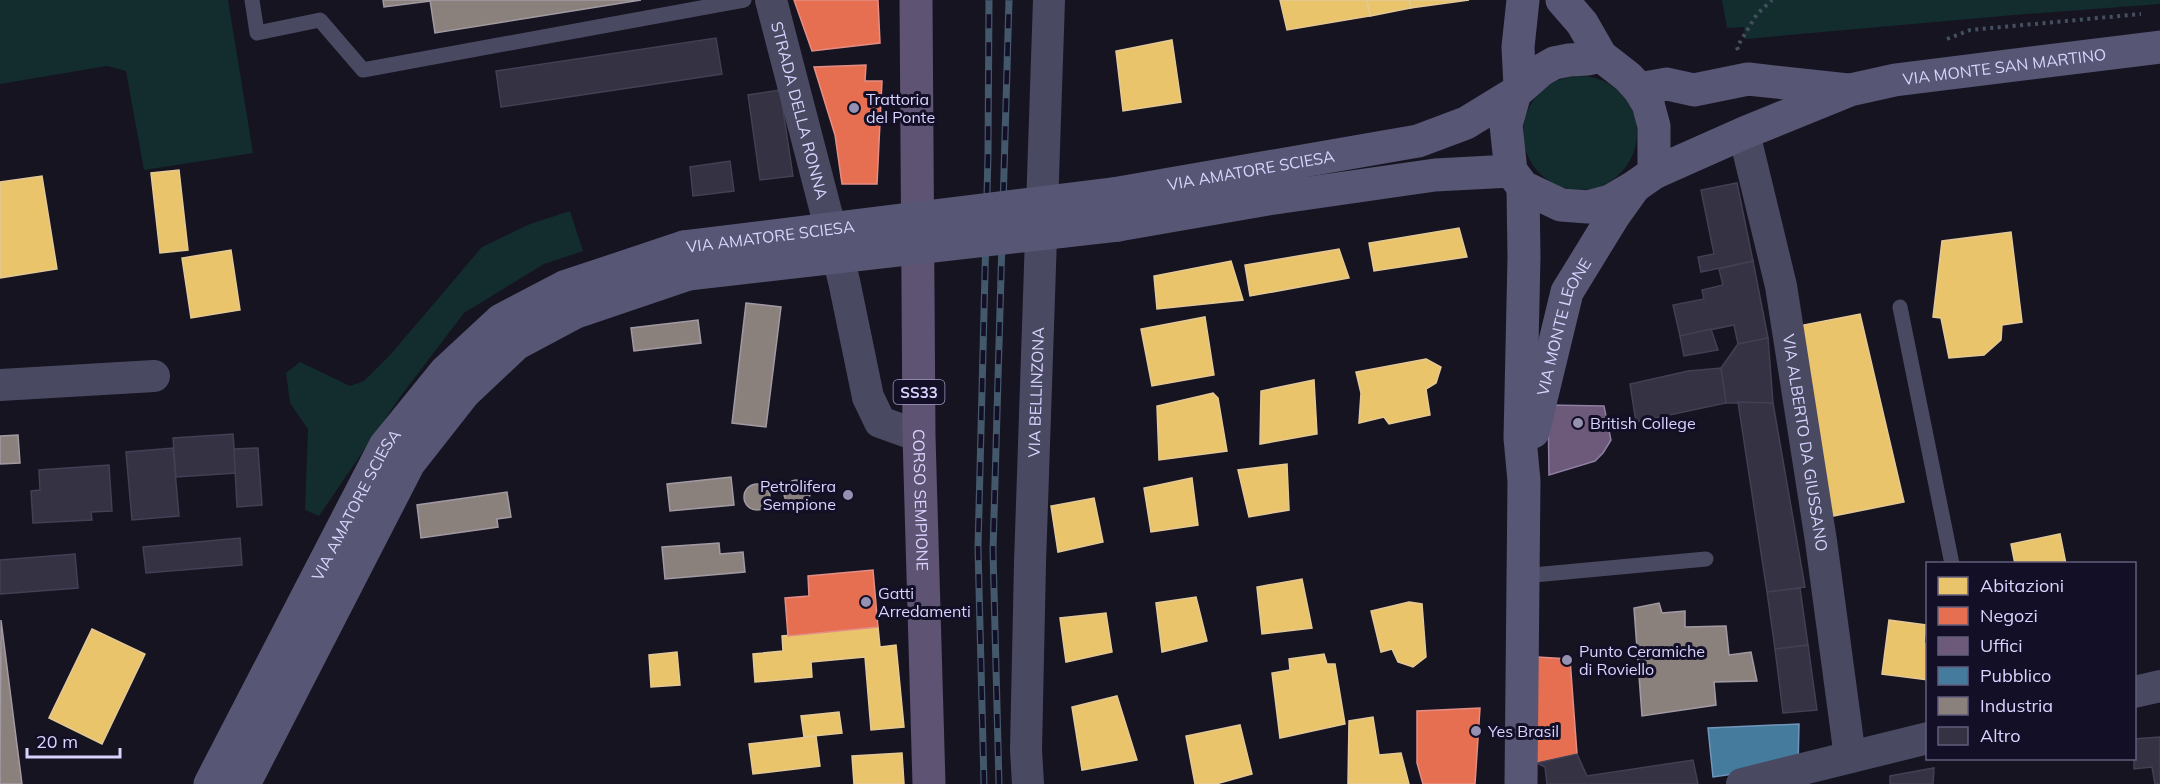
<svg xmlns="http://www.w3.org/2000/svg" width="2160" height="784" font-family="Mulish,sans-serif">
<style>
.green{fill:#132c2d}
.homes{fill:#e9c46a;stroke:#e4c997;stroke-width:1.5}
.shops{fill:#e76f51;stroke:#e38d85;stroke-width:1.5}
.offices{fill:#6d597a;stroke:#8d7ea2;stroke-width:1.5}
.public{fill:#457b9d;stroke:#7196ba;stroke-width:1.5}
.industry{fill:#8a817c;stroke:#a29aa3;stroke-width:1.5}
.building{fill:#343243;stroke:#433f54;stroke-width:1.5}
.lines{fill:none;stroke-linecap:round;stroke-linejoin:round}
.path{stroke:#44505f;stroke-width:4;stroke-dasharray:3 4.5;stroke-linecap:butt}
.lane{stroke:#4a4962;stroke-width:15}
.street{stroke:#4a4962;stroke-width:32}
.secondary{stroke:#575674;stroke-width:33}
.primary{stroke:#5e5373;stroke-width:33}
.rail-casing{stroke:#43596b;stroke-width:7}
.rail{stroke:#130f26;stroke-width:4.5;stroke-dasharray:14;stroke-linecap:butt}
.secondary-bridge{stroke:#575674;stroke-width:33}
.poi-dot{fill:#9591b1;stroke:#130f26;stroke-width:2}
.labels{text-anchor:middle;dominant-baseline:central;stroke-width:6;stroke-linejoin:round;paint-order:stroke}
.shield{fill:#130f26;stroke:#9e99be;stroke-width:1.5}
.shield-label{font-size:15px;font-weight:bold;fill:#d9d4ff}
.street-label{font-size:16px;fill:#d9d4ff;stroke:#130f26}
.poi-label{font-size:16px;fill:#d9d4ff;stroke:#130f26;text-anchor:start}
</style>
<rect width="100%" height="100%" fill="#161421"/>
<!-- green -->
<g class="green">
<path d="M0,0H228L253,153L144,170L126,71L107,66L0,84Z"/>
<path d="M1722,0H2160V4L2014,15L1745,39L1744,27L1727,28Z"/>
<circle cx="1580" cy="133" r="57"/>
<path d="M570,211L583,251L544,264L464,313L400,397L319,516L305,510L308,429L290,403L286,373L300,362L350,386L364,381L391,354L482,247L530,224Z"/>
</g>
<!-- homes -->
<g class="homes">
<path d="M1280,0H1367L1370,16L1287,30Z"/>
<path d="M1367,0H1409L1411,8L1370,16Z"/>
<path d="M1409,0H1469L1411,8Z"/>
<path d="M1172,40L1181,102L1123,111L1116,51Z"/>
<path d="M179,170L188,250L160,253L151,173Z"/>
<path d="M42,176L57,269L0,278V182Z"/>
<path d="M1459,228L1467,257L1374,271L1369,243Z"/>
<path d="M2011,232L2022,322L2002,325L2001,340L1984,355L1949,358L1941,318L1933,317L1942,241Z"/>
<path d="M1339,249L1349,278L1250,296L1245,265Z"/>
<path d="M231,250L240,310L191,318L182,258Z"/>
<path d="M1231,261L1243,300L1157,309L1154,276Z"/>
<path d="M1860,314L1904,502L1818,519L1788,328Z"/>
<path d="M1205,317L1214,375L1152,386L1141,329Z"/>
<path d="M1426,359L1441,367L1436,383L1426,389L1430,415L1389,424L1384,417L1359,423L1361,393L1356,372Z"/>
<path d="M1314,380L1317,434L1260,444L1261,391Z"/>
<path d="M1213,393L1218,398L1227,451L1159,460L1157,406Z"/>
<path d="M1287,464L1289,510L1249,517L1238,470Z"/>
<path d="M1192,478L1198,525L1151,532L1144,488Z"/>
<path d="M1094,498L1103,542L1058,552L1051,506Z"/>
<path d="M2060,534L2066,564H2015L2011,544Z"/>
<path d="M1302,579L1312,628L1262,634L1257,587Z"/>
<path d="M1196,597L1207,641L1162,652L1156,603Z"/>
<path d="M1409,602L1422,604L1426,657L1413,667L1398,662L1392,649L1381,652L1371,611Z"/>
<path d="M1106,613L1112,652L1066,662L1060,618Z"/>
<path d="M1889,620L1926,625L1924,643L1928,644V680L1882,674Z"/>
<path d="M878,627L880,647L896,645L904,727L871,730L865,657L811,662L812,677L755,682L753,654L783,651L782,636Z"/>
<path d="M92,629L145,654L102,744L49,718Z"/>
<path d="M677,652L680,685L651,687L649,655Z"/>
<path d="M1324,654L1327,664H1335L1345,724L1280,738L1272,673L1290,670L1289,659Z"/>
<path d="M1117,696L1137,760L1082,770L1072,707Z"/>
<path d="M839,712L842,733L804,737L801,716Z"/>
<path d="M1373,717L1379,755L1401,753L1409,784H1348L1349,721Z"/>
<path d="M1240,725L1252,774L1216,784H1195L1186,736Z"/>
<path d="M816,736L820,766L753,774L749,744Z"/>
<path d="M902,753L904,784H854L852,756Z"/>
</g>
<!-- shops -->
<g class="shops">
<path d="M794,0H878L880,43L812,51Z"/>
<path d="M866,65L865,81H882L877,184H842L835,135L814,67Z"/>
<path d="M873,570L878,627L788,636L785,598L809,596L808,576Z"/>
<path d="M1537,657L1570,659L1577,754L1537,763Z"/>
<path d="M1480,708L1475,784H1423L1417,763V711Z"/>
</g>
<!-- offices -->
<path class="offices" d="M1548,405L1604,406L1611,440L1603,453L1595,461L1549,475Z"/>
<!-- public -->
<path class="public" d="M1799,724L1798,765L1713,777L1708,728Z"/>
<!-- industry -->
<g class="industry">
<path d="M383,0H430V1L384,7Z"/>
<path d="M430,0H641L435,33Z"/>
<path d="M746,303L781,307L766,427L732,423Z"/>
<path d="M698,320L701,343L634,351L631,328Z"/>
<path d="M18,435L20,463L0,464V436Z"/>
<path d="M731,477L734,505L670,511L667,484Z"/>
<circle cx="797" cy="493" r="13"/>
<circle cx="757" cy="497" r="13"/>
<path d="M507,492L511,517L497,519L498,527L421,538L417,505Z"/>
<path d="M719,543L720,554L743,552L745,572L665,579L662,547Z"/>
<path d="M1659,603L1662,613L1685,611V627L1726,626L1729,655L1751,652L1757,681L1714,682L1716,705L1642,716L1634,608Z"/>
<path d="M1,620L22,784H0Z"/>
</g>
<!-- building -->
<g class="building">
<path d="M716,38L722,74L501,107L496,71Z"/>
<path d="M780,90L793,176L760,180L748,95Z"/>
<path d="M730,161L734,191L693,196L690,167Z"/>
<path d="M1737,183L1753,261L1701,272L1698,257L1714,254L1701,190Z"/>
<path d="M1753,261L1768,338L1738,344L1734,325L1680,336L1673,305L1704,299L1702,290L1723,285L1719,269Z"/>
<path d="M1711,329L1718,350L1684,356L1680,336Z"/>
<path d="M1768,338L1773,403H1726L1721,368L1738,344Z"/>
<path d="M1721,368L1726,403L1636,422L1630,384L1688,371Z"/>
<path d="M1738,402L1773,403L1805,587L1767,592Z"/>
<path d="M233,434L236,473L176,477L173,438Z"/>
<path d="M173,448L179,516L132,520L126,452Z"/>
<path d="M258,448L262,505L237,507L234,449Z"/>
<path d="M109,465L112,511L91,512L92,520L33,523L31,491L40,490L39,470Z"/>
<path d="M240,538L242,565L146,573L143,547Z"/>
<path d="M75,554L78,588L0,594V560Z"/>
<path d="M1800,588L1808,645L1775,649L1767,592Z"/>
<path d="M1808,645L1817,710L1783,713L1775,649Z"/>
<path d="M2160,737V784H2155L2152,767L2134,769V739Z"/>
<path d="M1577,754L1587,776L1693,760L1698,784H1547L1545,767L1537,763Z"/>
<path d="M1934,768L1933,784H1890V776Z"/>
</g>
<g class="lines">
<!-- path -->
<g class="path">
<path d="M1947,39L1970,30L2141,14"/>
<path d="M1738,50L1737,47L1757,14L1772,0"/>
</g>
<!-- lane -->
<g class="lane">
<path d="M252,0L257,33L320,20L363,70L744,0"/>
<path d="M1900,307L1952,564"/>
<path d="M1523,576L1706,559"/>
</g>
<!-- street -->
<g class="street">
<path id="s1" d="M771,0L844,281L868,397L880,422L919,436"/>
<path id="s2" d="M1744,133L1781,286L1821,541L1850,757"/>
<path d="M0,385L154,376"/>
<path d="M2134,692L2160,686"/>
<path id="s3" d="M1028,784L1026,750L1030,563L1049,0"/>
<path d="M1742,784L1928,738"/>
</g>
<!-- secondary -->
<g class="secondary">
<path d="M1562,0L1582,23L1601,56L1628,77L1639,89L1648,104L1654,126V173"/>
<path id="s4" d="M1601,56L1588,59L1569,60L1554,63L1540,71L1515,93L1506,125L1511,171L1523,187L1561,205L1588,207L1610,201L1634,187L1654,173L1744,133L1850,90L1895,80L2160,47"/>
<path d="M1520,87L1518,47L1523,0"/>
<path d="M1639,89L1667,84L1694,90L1748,79L1848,90"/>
<path id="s5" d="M1113,194L1418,141L1466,123L1515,93"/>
<path d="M1118,225L1268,199L1435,175L1511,171"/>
<path id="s6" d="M1533,432L1567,292L1613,217L1633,189"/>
<path id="s7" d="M210,784L385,446L446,371L501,320L564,287L684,247"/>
<path d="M244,784L409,463L464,393L516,344L576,312L688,274"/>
<path d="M1521,784L1524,481L1520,438L1524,257L1523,187"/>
</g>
<!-- primary -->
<path class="primary" id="s8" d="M916,0L919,436L929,784"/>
<defs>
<g id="rail">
<path d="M984,784L978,548L988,155L989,0"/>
<path d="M999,784L993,551L1009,0"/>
</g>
</defs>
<!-- rail casing -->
<use href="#rail" class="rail-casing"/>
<!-- rail -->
<use href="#rail" class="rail"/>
<!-- secondary-bridge -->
<g class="secondary-bridge">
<path id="s9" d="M684,247L1113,194"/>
<path d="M688,274L1118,225"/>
</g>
</g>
<!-- markers -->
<g class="poi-dot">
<circle cx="854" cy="108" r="6"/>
<circle cx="1578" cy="423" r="6"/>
<circle cx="848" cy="495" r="6"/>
<circle cx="866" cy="602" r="6"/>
<circle cx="1567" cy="660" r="6"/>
<circle cx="1476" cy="731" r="6"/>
</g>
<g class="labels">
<!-- shield labels -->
<rect class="shield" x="893.5" y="380" width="51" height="24" rx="4.5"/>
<g class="shield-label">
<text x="919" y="392">SS33</text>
</g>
<!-- street labels -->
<g class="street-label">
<text stroke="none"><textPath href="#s4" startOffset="710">VIA MONTE SAN MARTINO</textPath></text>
<text stroke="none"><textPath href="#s1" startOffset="114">STRADA DELLA RONNA</textPath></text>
<text stroke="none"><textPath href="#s5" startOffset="140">VIA AMATORE SCIESA</textPath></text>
<text stroke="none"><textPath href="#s9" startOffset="87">VIA AMATORE SCIESA</textPath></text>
<text stroke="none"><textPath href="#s6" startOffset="110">VIA MONTE LEONE</textPath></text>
<text stroke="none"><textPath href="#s3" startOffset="392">VIA BELLINZONA</textPath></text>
<text stroke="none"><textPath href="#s2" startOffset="316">VIA ALBERTO DA GIUSSANO</textPath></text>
<text stroke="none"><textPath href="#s8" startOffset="500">CORSO SEMPIONE</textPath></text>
<text stroke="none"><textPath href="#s7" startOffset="315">VIA AMATORE SCIESA</textPath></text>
</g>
<!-- poi labels -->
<g class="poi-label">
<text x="866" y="99">Trattoria<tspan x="866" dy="18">del Ponte</tspan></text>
<text x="1590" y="423">British College</text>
<text x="836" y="486" text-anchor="end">Petrolifera<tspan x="836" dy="18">Sempione</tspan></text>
<text x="878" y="593">Gatti<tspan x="878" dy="18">Arredamenti</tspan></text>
<text x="1579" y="651">Punto Ceramiche<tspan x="1579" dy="18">di Roviello</tspan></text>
<text x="1488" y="731">Yes Brasil</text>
</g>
</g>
<!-- legend -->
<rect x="1926" y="562" width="210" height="198" fill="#130f26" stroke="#625e7d" stroke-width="1.5"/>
<rect x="1938" y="577" width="30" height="18" fill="#e9c46a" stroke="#625e7d" stroke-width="1.5"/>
<text x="1980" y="592" font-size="18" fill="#d9d4ff">Abitazioni</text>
<rect x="1938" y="607" width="30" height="18" fill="#e76f51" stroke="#625e7d" stroke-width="1.5"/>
<text x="1980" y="622" font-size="18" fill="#d9d4ff">Negozi</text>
<rect x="1938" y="637" width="30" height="18" fill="#6d597a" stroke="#625e7d" stroke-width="1.5"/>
<text x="1980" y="652" font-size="18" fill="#d9d4ff">Uffici</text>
<rect x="1938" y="667" width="30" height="18" fill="#457b9d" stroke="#625e7d" stroke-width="1.5"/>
<text x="1980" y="682" font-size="18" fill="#d9d4ff">Pubblico</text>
<rect x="1938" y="697" width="30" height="18" fill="#8a817c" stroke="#625e7d" stroke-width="1.5"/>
<text x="1980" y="712" font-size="18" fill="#d9d4ff">Industria</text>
<rect x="1938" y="727" width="30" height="18" fill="#343243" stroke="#625e7d" stroke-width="1.5"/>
<text x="1980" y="742" font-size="18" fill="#d9d4ff">Altro</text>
<!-- scale -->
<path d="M27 748v9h93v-9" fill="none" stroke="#d9d4ff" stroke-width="3"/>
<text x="36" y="748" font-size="18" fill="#d9d4ff" stroke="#130f26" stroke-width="4.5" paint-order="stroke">20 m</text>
</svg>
